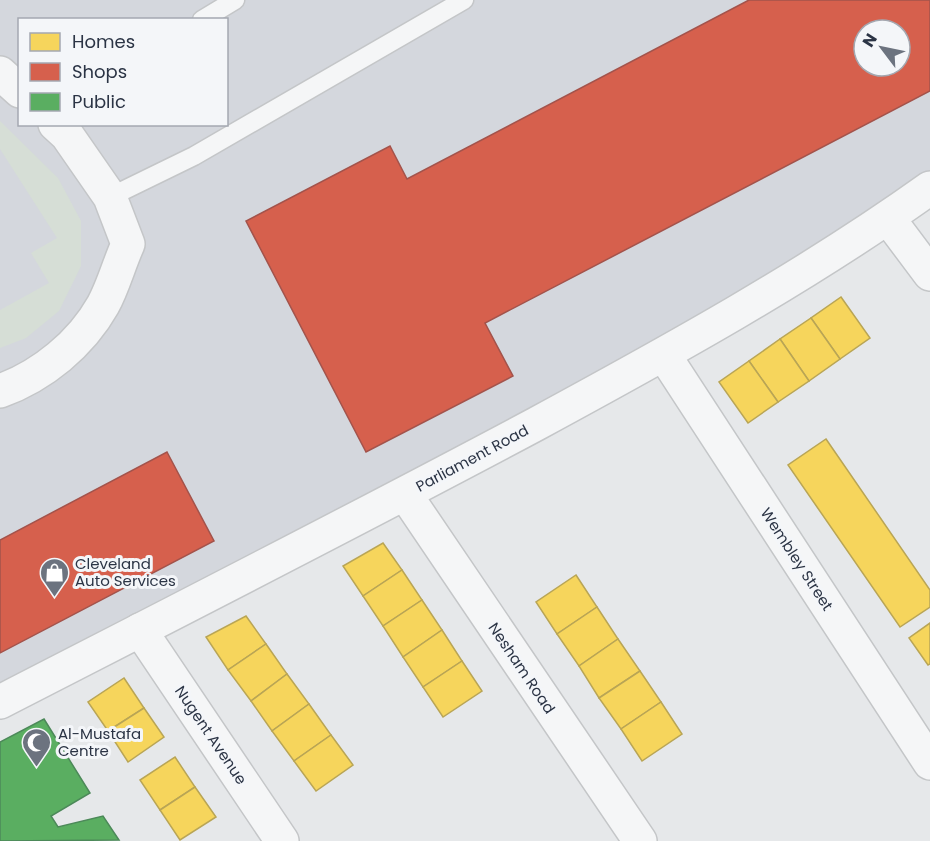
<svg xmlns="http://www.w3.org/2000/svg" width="930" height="841" font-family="Poppins,sans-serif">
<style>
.built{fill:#d4d7dd;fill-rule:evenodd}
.green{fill:#d6ded6}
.homes{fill:#f6d55c;stroke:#b9a555;stroke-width:1.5}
.shops{fill:#d6604d;stroke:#a3534b;stroke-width:1.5;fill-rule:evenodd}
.public{fill:#5aae61;stroke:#4c8959;stroke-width:1.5}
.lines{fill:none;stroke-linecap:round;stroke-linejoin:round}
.lane-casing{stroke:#c4c6c8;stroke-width:21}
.street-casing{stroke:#c4c6c8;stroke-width:36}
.lane{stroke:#f5f6f7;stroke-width:18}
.street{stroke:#f5f6f7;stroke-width:33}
.labels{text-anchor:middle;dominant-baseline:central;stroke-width:6;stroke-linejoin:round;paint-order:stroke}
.street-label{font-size:15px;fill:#2b3445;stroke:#f4f6f9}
.poi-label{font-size:15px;fill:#2b3445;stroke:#f4f6f9;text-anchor:start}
</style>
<rect width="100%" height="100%" fill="#e6e8ea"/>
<!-- built -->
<path class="built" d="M0,0H930V188L888,218L0,702ZM20,20H226V124H20ZM864,30H900V66H864Z"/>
<!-- green -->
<path class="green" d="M0,121L58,178L81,221V266L59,311L26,338L0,348V310L49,283L31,253L57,238L0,149Z"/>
<!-- homes -->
<g class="homes">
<path d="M841,297L870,338L840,359L811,318Z"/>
<path d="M811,318L840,359L809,381L780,339Z"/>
<path d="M780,339L809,381L778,402L749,361Z"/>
<path d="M749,361L778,402L748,423L719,382Z"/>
<path d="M826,439L930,590V607L900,627L788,465Z"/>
<path d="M383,543L402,570L363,596L343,566Z"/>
<path d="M402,570L422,600L383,626L363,596Z"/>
<path d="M576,575L597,607L557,634L536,602Z"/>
<path d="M422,600L442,630L403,657L383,626Z"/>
<path d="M597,607L618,639L579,666L557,634Z"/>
<path d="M246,616L266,644L228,670L206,637Z"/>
<path d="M930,623V664L928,665L909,638Z"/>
<path d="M442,630L462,661L423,687L403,657Z"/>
<path d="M618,639L640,671L599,698L579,666Z"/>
<path d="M266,644L287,674L251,701L228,670Z"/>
<path d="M462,661L482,691L443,717L423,687Z"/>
<path d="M640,671L661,702L621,729L599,698Z"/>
<path d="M287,674L309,704L272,731L251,701Z"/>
<path d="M124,678L144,708L108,731L88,702Z"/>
<path d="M661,702L682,734L642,761L621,729Z"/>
<path d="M309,704L331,735L294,761L272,731Z"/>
<path d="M144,708L164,737L128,762L108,731Z"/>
<path d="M331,735L353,765L316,791L294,761Z"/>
<path d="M175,757L195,787L160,810L140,780Z"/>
<path d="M195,787L216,817L180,840L160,810Z"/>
</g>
<!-- shops -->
<g class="shops">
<path d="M749,0H930V91L485,323L513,376L366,452L246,221L390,146L407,179ZM864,30H900V66H864Z"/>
<path d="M167,452L214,541L0,653V540Z"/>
</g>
<!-- public -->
<path class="public" d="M44,719L90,793L51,816L58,827L103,816L119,840L0,841V742Z"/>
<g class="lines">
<defs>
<g id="lane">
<path d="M202,20L235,0"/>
<path d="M110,197L194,156L464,0"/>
</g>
<g id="street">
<path d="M0,73L20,91"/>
<path d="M888,218L930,274"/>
<path d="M664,355L930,763"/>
<path d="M0,391C42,376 81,344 103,305C113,287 119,264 128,244L110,197L67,135L55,124"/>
<path d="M405,494L640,841"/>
<path d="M140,630L282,841"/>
<path d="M0,702C179,610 358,519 536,424C669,352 807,276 930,188"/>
</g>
</defs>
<!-- lane casing -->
<use href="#lane" class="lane-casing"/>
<!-- street casing -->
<use href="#street" class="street-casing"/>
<!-- lane -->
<use href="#lane" class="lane"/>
<!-- street -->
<use href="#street" class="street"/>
</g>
<!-- icons -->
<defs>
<symbol id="shop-pin" viewBox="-11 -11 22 30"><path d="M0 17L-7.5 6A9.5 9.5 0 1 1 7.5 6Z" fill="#6c737f" stroke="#f4f6f9"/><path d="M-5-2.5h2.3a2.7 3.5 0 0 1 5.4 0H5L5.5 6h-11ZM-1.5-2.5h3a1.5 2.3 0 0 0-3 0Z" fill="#fff"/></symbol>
<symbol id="mosque-pin" viewBox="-11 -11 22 30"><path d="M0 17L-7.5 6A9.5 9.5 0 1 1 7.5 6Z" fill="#6c737f" stroke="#f4f6f9"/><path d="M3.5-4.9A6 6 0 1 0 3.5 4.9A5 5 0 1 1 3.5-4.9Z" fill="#fff"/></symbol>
</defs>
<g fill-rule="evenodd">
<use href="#shop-pin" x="38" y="556" width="33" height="45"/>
<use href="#mosque-pin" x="20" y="726" width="33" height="45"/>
</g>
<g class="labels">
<!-- street labels -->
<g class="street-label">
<text transform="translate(472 458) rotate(-28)">Parliament Road</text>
<text transform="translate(797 559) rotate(57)">Wembley Street</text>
<text transform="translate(522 668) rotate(56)">Nesham Road</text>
<text transform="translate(211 735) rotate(56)">Nugent Avenue</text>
</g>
<!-- poi labels -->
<g class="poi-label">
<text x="75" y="563">Cleveland<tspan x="75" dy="17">Auto Services</tspan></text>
<text x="58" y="733">Al-Mustafa<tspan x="58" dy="17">Centre</tspan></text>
</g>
</g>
<!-- legend -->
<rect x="18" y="18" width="210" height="108" fill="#f4f6f9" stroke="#a4a8b1" stroke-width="1.5"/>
<rect x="30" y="33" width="30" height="18" fill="#f6d55c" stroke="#a4a8b1" stroke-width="1.5"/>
<text x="72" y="48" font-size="18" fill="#2b3445">Homes</text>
<rect x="30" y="63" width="30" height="18" fill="#d6604d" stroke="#a4a8b1" stroke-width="1.5"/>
<text x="72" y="78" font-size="18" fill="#2b3445">Shops</text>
<rect x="30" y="93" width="30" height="18" fill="#5aae61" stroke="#a4a8b1" stroke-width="1.5"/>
<text x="72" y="108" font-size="18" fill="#2b3445">Public</text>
<!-- north arrow -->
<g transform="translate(882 48) rotate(302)"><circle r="28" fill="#f4f6f9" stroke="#a4a8b1" stroke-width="1.5"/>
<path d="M0-4.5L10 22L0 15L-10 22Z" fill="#6c737f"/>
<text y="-9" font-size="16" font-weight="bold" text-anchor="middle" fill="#2b3445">N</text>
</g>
</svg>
